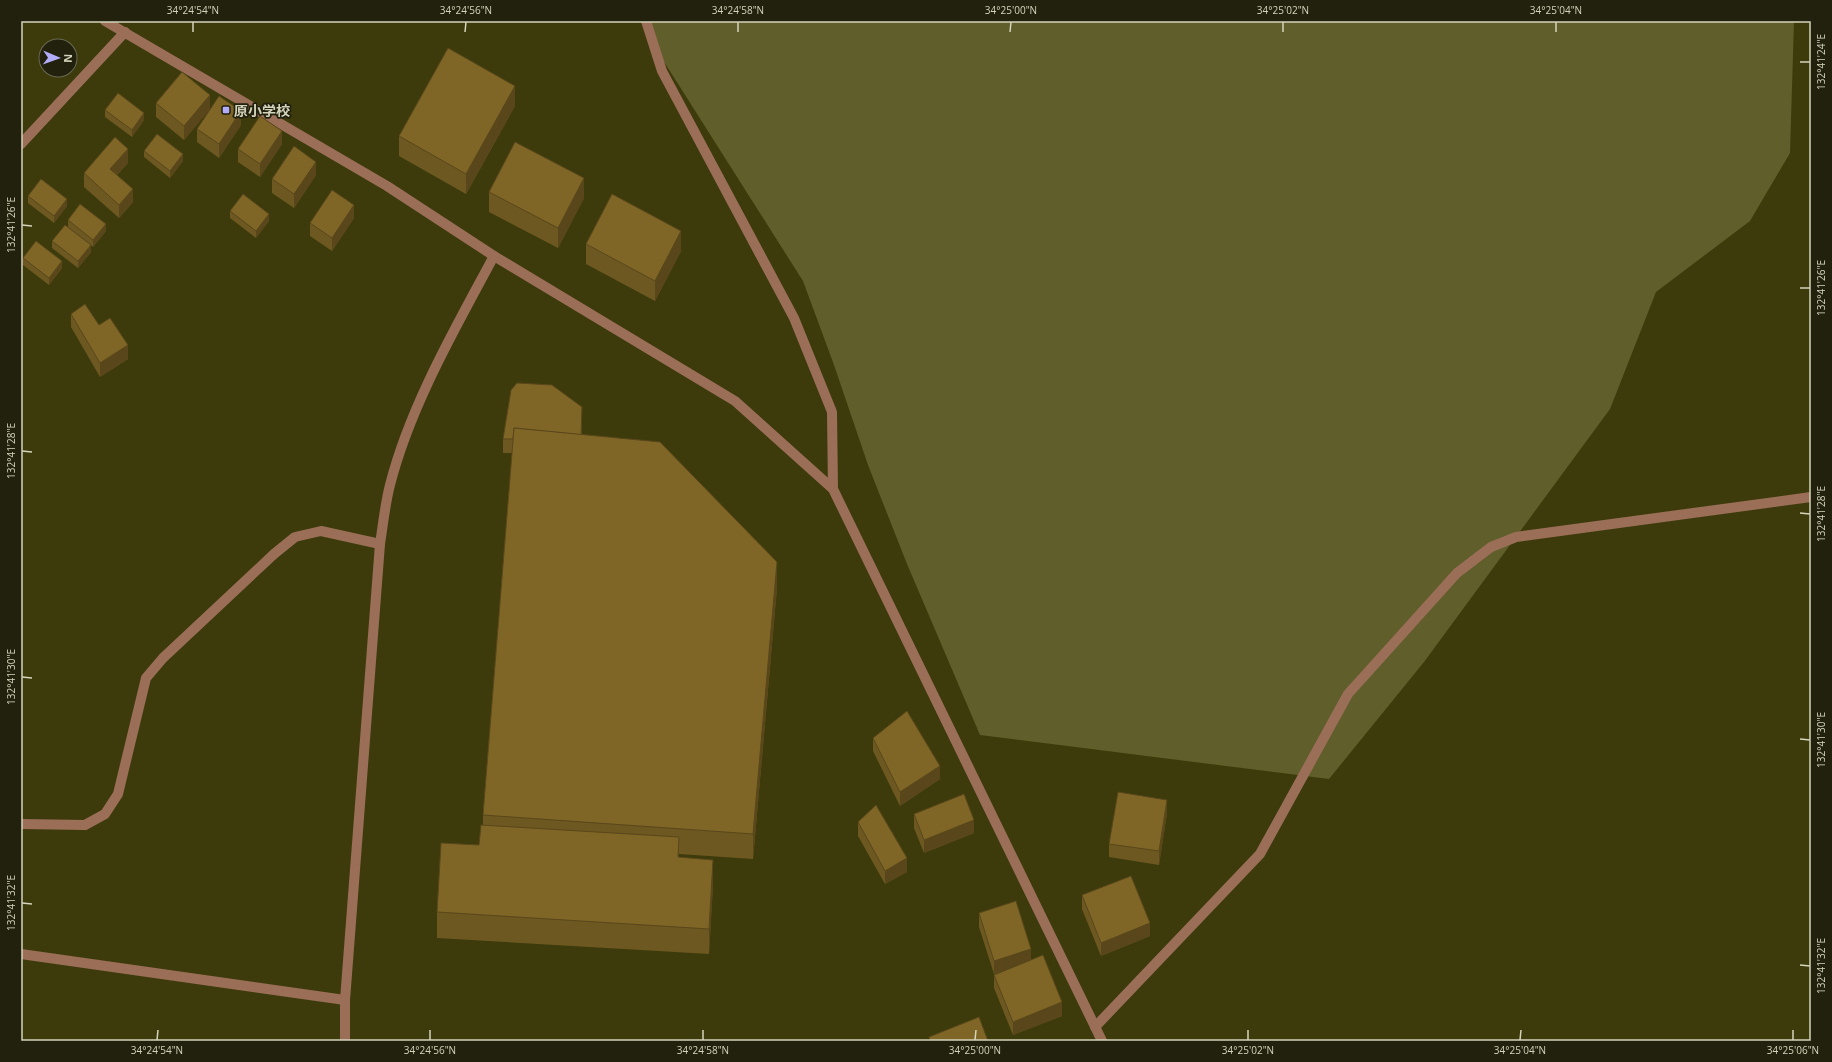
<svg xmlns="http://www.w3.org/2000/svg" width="1832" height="1062" font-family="'Open Sans','Noto Sans JP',sans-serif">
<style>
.green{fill:#605e2a}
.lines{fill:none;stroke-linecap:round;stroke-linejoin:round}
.minor{stroke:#9b6e58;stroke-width:10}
.wall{fill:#6d5821}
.shaded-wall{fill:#59471b}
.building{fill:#7f6626;stroke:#59471b}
.ticks{fill:none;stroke:#d4d4bc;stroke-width:1.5}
.poi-dot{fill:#b3adf9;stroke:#22210e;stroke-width:1.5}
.labels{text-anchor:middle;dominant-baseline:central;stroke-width:3.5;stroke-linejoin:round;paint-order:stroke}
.poi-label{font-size:14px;font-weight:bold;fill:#d4d4bc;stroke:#22210e;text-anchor:start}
.neatline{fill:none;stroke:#d4d4bc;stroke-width:1.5}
.ticks-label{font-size:10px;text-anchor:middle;fill:#d4d4bc}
</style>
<rect width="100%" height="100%" fill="#3d3b0b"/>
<!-- green -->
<path class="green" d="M650,21H1794L1790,153L1750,221L1656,292L1610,409L1424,662L1329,779L980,735L907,564L868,465L834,365L803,281L654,46Z"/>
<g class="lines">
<!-- minor -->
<g class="minor">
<path d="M105,21L387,186L494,256L735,401L833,489L1102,1041"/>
<path d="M646,21L662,71L794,318L832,412L833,489"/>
<path d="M21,144L125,32"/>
<path d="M21,824L85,825L105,814L118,794L146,678L163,658L274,554L295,537L321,531L380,544"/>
<path d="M21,954L345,1000"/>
<path d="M1095,1027L1260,854L1348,694L1457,573L1491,547L1516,537L1811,497"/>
<path d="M345,1041V1000L380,544C383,525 385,504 390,485C410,406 456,327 494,256"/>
</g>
</g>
<!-- wall -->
<g class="wall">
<path d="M156,103L210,109L184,140L156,117Z"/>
<path d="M515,106L466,194L399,156V136Z"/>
<path d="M105,110L144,120L132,137L105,117Z"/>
<path d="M241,125L219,158L197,142V129Z"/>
<path d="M282,144L260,177L238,162V149Z"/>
<path d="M144,151L183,161L170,178L144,157Z"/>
<path d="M128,163L117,175L133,202L119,218L84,187V173Z"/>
<path d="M316,175L294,208L272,193V179Z"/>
<path d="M489,192L584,198L558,248L489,212Z"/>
<path d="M28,196L67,206L54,223L28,203Z"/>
<path d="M230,211L269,221L256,238L230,218Z"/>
<path d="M354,218L332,251L310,236V223Z"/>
<path d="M68,220L106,231L93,247L91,245V252L78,268L52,248V241L68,227Z"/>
<path d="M586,244L681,251L655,301L586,264Z"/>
<path d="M23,258L62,268L49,285L23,265Z"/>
<path d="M71,314L99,325L128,359L100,377L71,327Z"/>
<path d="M582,420V435L777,588L753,859L679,854V857L713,885L709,954L437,938V912L479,845L483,825V815L512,453H503V439Z"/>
<path d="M873,738L940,779L900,806L873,751Z"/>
<path d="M1167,813L1159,865L1109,857V844Z"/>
<path d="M914,814L974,833L924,853L914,828Z"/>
<path d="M858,822L907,872L885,884L858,836Z"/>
<path d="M1082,895L1150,936L1101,956L1082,909Z"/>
<path d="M979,913L1031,960L1062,1016L1013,1035L994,988V974L979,927Z"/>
</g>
<!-- shaded-wall -->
<g class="shaded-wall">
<path d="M515,86V106L466,194V174Z"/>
<path d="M210,95V109L184,140V126Z"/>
<path d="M241,111V125L219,158V144Z"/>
<path d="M144,113V120L132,137V130Z"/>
<path d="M282,131V144L260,177V164Z"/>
<path d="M128,149V163L110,182V169Z"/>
<path d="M183,154V161L170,178V171Z"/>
<path d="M316,162V175L294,208V194Z"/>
<path d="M584,178V198L558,248V228Z"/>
<path d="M133,189V202L119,218V205Z"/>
<path d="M67,199V206L54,223V216Z"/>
<path d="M354,205V218L332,251V238Z"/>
<path d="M269,214V221L256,238V231Z"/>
<path d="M106,224V231L93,247V240Z"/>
<path d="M681,231V251L655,301V281Z"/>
<path d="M91,245V252L78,268V261Z"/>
<path d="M62,261V268L49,285V278Z"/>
<path d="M128,345V359L100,377V363Z"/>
<path d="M582,407V420L581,454V440Z"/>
<path d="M777,562V588L753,859V834Z"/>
<path d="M940,766V779L900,806V792Z"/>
<path d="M1167,800V813L1159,865V851Z"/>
<path d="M974,820V833L924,853V840Z"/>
<path d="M679,837V863L678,857Z"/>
<path d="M907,858V872L885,884V871Z"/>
<path d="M713,860V885L709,954V929Z"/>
<path d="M1150,923V936L1101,956V943Z"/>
<path d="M1031,949V962L994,974V961Z"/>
<path d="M1062,1002V1016L1013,1035V1022Z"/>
</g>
<!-- building -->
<g class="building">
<path d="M448,48L515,86L466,174L399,136Z"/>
<path d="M182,72L210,95L184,126L156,103Z"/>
<path d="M118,93L144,113L132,130L105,110Z"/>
<path d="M219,96L241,111L219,144L197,129Z"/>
<path d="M260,116L282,131L260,164L238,149Z"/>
<path d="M157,134L183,154L170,171L144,151Z"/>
<path d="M115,137L128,149L110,169L133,189L119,205L84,173Z"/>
<path d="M515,142L584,178L558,228L489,192Z"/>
<path d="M294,146L316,162L294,194L272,179Z"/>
<path d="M41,179L67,199L54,216L28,196Z"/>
<path d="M332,190L354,205L332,238L310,223Z"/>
<path d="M243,194L269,214L256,231L230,211Z"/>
<path d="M612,194L681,231L655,281L586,244Z"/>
<path d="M80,204L106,224L93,240L68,220Z"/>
<path d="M65,225L91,245L78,261L52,241Z"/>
<path d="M36,241L62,261L49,278L23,258Z"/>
<path d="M85,304L99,325L110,318L128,345L100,363L71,314Z"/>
<path d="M517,383L552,385L582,407L581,435L514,428L513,439H503L511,390Z"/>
<path d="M514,428L660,442L777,562L753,834L483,815Z"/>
<path d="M907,711L940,766L900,792L873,738Z"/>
<path d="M1118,792L1167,800L1159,851L1109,844Z"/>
<path d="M964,794L974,820L924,840L914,814Z"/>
<path d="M876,805L907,858L885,871L858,822Z"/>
<path d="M481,825L679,837L678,857L713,860L709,929L437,912L441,843L479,845Z"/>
<path d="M1131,876L1150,923L1101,943L1082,895Z"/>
<path d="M1016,901L1031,949L994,961L979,913Z"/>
<path d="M1043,955L1062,1002L1013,1022L994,975Z"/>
<path d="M979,1017L988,1041H930L929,1037Z"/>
</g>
<!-- ticks -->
<path class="ticks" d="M193,32V22M465,32L466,22M738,32V22M1010,32L1011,22M1283,32V22M1556,32V22M1800,62H1810M22,225L32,226M1800,288H1810M22,451L32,452M1800,513L1810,514M22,677L32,678M1800,739L1810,740M22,903L32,904M1800,965L1810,966M157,1040L158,1030M430,1040V1030M703,1040V1030M975,1040L976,1030M1248,1040V1030M1520,1040L1521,1030M1793,1040V1030"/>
<!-- markers -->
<rect class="poi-dot" x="222" y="106" width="8" height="8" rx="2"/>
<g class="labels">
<!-- poi labels -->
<g class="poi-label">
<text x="234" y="110">原小学校</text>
</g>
</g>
<!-- border -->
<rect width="1832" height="1062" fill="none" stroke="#22210e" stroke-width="44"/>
<!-- north arrow -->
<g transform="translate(58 58) rotate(92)"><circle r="19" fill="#22210e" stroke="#696954"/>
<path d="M0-3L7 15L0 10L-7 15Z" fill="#b3adf9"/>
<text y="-6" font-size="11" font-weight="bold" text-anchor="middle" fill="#d4d4bc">N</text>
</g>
<rect x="22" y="22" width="1788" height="1018" class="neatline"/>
<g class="ticks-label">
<text x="193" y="14">34°24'54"N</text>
<text x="466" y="14">34°24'56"N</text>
<text x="738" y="14">34°24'58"N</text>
<text x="1011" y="14">34°25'00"N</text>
<text x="1283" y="14">34°25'02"N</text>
<text x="1556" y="14">34°25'04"N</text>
<text transform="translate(1821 62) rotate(-90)" y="4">132°41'24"E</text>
<text transform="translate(11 225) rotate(-90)" y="4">132°41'26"E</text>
<text transform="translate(1821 288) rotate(-90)" y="4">132°41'26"E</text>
<text transform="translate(11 451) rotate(-90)" y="4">132°41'28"E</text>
<text transform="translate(1821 514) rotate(-90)" y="4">132°41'28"E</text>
<text transform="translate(11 677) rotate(-90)" y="4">132°41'30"E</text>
<text transform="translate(1821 740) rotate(-90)" y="4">132°41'30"E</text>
<text transform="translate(11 903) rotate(-90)" y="4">132°41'32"E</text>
<text transform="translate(1821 966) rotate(-90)" y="4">132°41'32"E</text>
<text x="157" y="1054">34°24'54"N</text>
<text x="430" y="1054">34°24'56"N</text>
<text x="703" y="1054">34°24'58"N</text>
<text x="975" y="1054">34°25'00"N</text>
<text x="1248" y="1054">34°25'02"N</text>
<text x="1520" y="1054">34°25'04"N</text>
<text x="1793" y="1054">34°25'06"N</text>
</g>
</svg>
